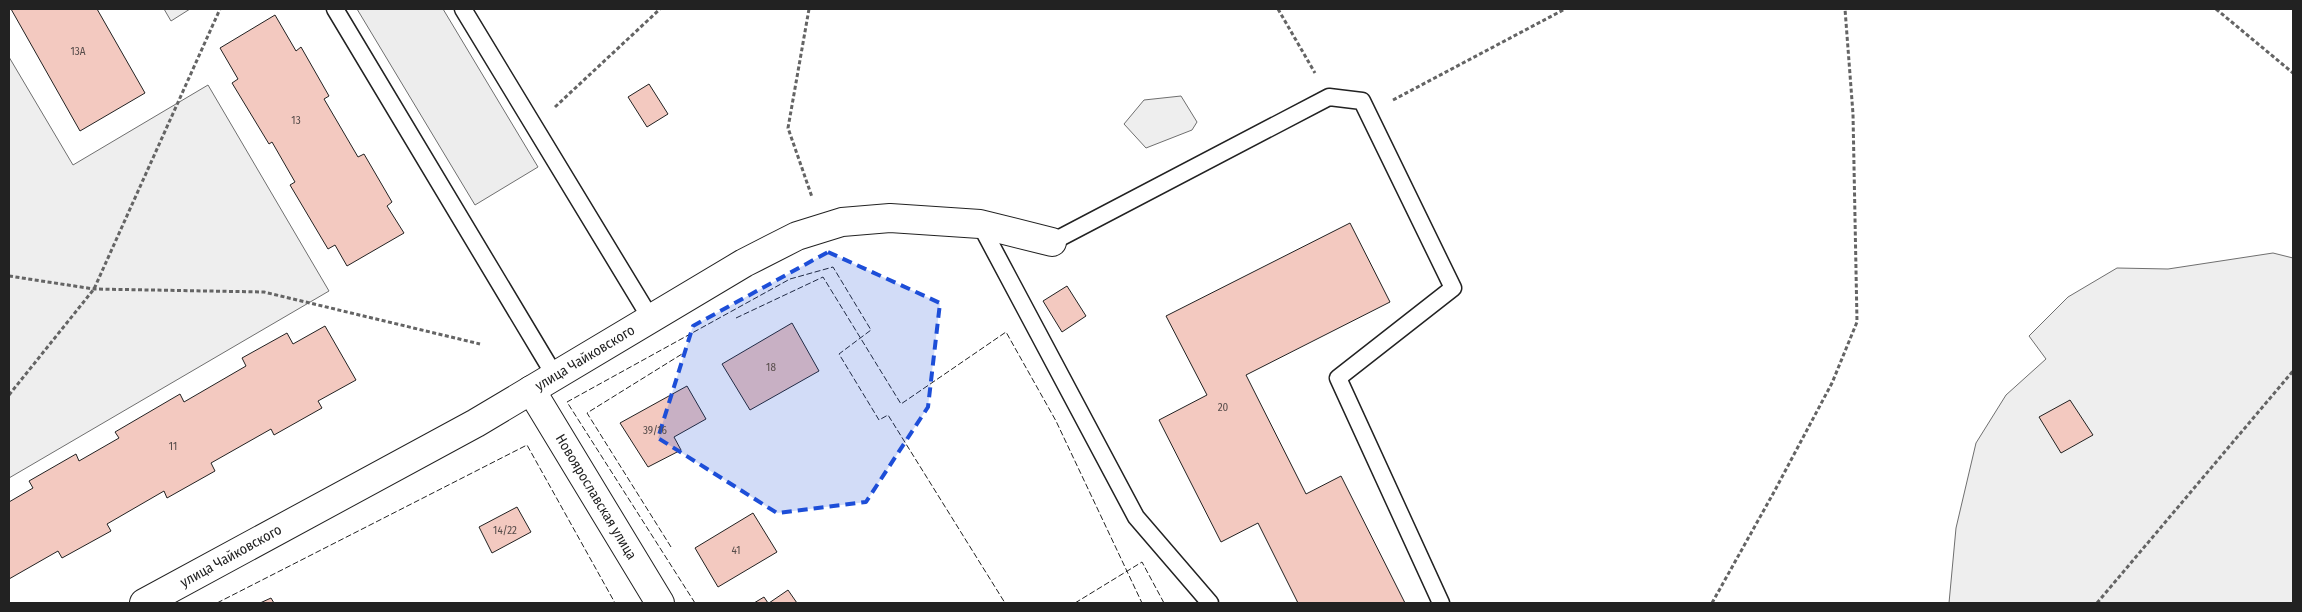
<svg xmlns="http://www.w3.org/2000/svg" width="2302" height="612" font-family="'Fira Sans Condensed',sans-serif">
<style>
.green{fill:#eee;stroke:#6f6f6f}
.parking{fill:#ededed;stroke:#6f6f6f}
.building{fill:#f3c9c0;stroke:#222}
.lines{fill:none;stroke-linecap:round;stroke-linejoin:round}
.service-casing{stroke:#222;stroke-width:19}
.minor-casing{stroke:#222;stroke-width:30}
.path{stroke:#646464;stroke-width:3;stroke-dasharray:4 2.5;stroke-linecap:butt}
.service{stroke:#fff;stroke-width:16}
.minor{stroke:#fff;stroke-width:28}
.fence{stroke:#222;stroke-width:1;stroke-dasharray:6 2.5;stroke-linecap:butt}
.marked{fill:#1d4ed8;fill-opacity:0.2;stroke:#1d4ed8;stroke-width:4;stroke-dasharray:10 6;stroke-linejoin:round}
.labels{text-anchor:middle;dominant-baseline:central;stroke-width:4;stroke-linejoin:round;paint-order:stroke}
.number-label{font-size:11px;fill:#564c4a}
.street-label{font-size:14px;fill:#222;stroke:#fff}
</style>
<rect width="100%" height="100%" fill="#fff"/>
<!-- green -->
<g class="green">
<path d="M9,57L73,165L208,85L329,291L9,478Z"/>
<path d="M1181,96L1197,122L1192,130L1146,148L1124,124L1144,100Z"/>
<path d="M2273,253L2293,258V603H1949L1956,528L1976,443L2006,395L2046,359L2029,336L2068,297L2117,268L2168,269Z"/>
</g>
<!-- parking -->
<g class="parking">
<path d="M164,9H190L171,21Z"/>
<path d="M357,9H443L538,167L475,205Z"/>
</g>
<!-- building -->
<g class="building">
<path d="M11,9H97L145,93L80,131Z"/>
<path d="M275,15L296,51L301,47L329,96L324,99L358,157L364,154L392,202L387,206L404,233L347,266L335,245L328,249L290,185L295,182L272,142L269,144L232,83L238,79L220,48Z"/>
<path d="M649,84L668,114L647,127L628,97Z"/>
<path d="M1350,223L1390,302L1246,375L1306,494L1341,476L1405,603H1298L1258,523L1221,542L1159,420L1207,395L1166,316Z"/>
<path d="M1067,286L1086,316L1062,332L1043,301Z"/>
<path d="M792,323L819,371L750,410L722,364Z"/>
<path d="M325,326L356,380L318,401L322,408L274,435L271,429L211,463L215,471L167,498L164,491L107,524L111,531L62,558L58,551L9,579V502L33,488L29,481L76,454L79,461L119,438L115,432L180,394L184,402L246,366L242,358L287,333L293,344Z"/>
<path d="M687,386L706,419L674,437L681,450L648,467L620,423Z"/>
<path d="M2070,400L2093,435L2061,453L2039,417Z"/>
<path d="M517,507L531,532L492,553L479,527Z"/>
<path d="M753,513L777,552L718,587L695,548Z"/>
<path d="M788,590L797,603H769Z"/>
<path d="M764,597L768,603H754Z"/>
<path d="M271,598L274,603H260Z"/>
</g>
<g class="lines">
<defs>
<g id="service">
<path d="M335,9L555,376"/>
<path d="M463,9L651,319"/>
<path d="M980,224L1136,517L1210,603"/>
<path d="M1052,242L1329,97L1362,101L1453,288L1338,378L1441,603"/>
</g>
<g id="minor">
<path d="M531,390L660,603"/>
<path d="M144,603L476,423L744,263L797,236L842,222L890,218L980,224L1052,242"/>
</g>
</defs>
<!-- service casing -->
<use href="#service" class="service-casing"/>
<!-- minor casing -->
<use href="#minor" class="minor-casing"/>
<!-- path -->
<g class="path">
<path d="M809,9L788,128L812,197"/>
<path d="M1278,9L1315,73"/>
<path d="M2216,9L2293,73"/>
<path d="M1393,100L1565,9"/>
<path d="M555,107L660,9"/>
<path d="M9,276L94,289L264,292L480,344"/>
<path d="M9,395L94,289L220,9"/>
<path d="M1712,603L1774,492L1832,383L1857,322L1853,114L1845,9"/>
<path d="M2097,603L2293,371"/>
</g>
<!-- service -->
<use href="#service" class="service"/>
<!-- minor -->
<use href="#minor" class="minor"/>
<!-- fence -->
<g class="fence">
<path d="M736,318L823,277L901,404L1006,332L1056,421L1142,603"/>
<path d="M671,547L587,413L682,354"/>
<path d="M217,603L527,445L615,603"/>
<path d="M695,603L567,402L790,279L833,267L871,330L839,354L879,420L888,415L1005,603"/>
<path d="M1075,603L1142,562L1164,603"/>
</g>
</g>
<!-- marked area -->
<path class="marked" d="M828,252L940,303L928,407L866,502L777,513L658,438L693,326Z"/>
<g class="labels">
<!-- number labels -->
<g class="number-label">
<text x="78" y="51">13А</text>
<text x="296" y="120">13</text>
<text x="771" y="367">18</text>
<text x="1223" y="407">20</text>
<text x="655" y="430">39/16</text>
<text x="173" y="446">11</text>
<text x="505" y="530">14/22</text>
<text x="736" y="550">41</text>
</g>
<!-- street labels -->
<g class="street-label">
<text transform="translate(585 358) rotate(-31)">улица Чайковского</text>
<text transform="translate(596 497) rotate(59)">Новоярославская улица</text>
<text transform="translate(231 556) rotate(-29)">улица Чайковского</text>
</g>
</g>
<!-- border -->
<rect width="2302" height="612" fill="none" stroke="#222222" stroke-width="20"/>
</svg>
